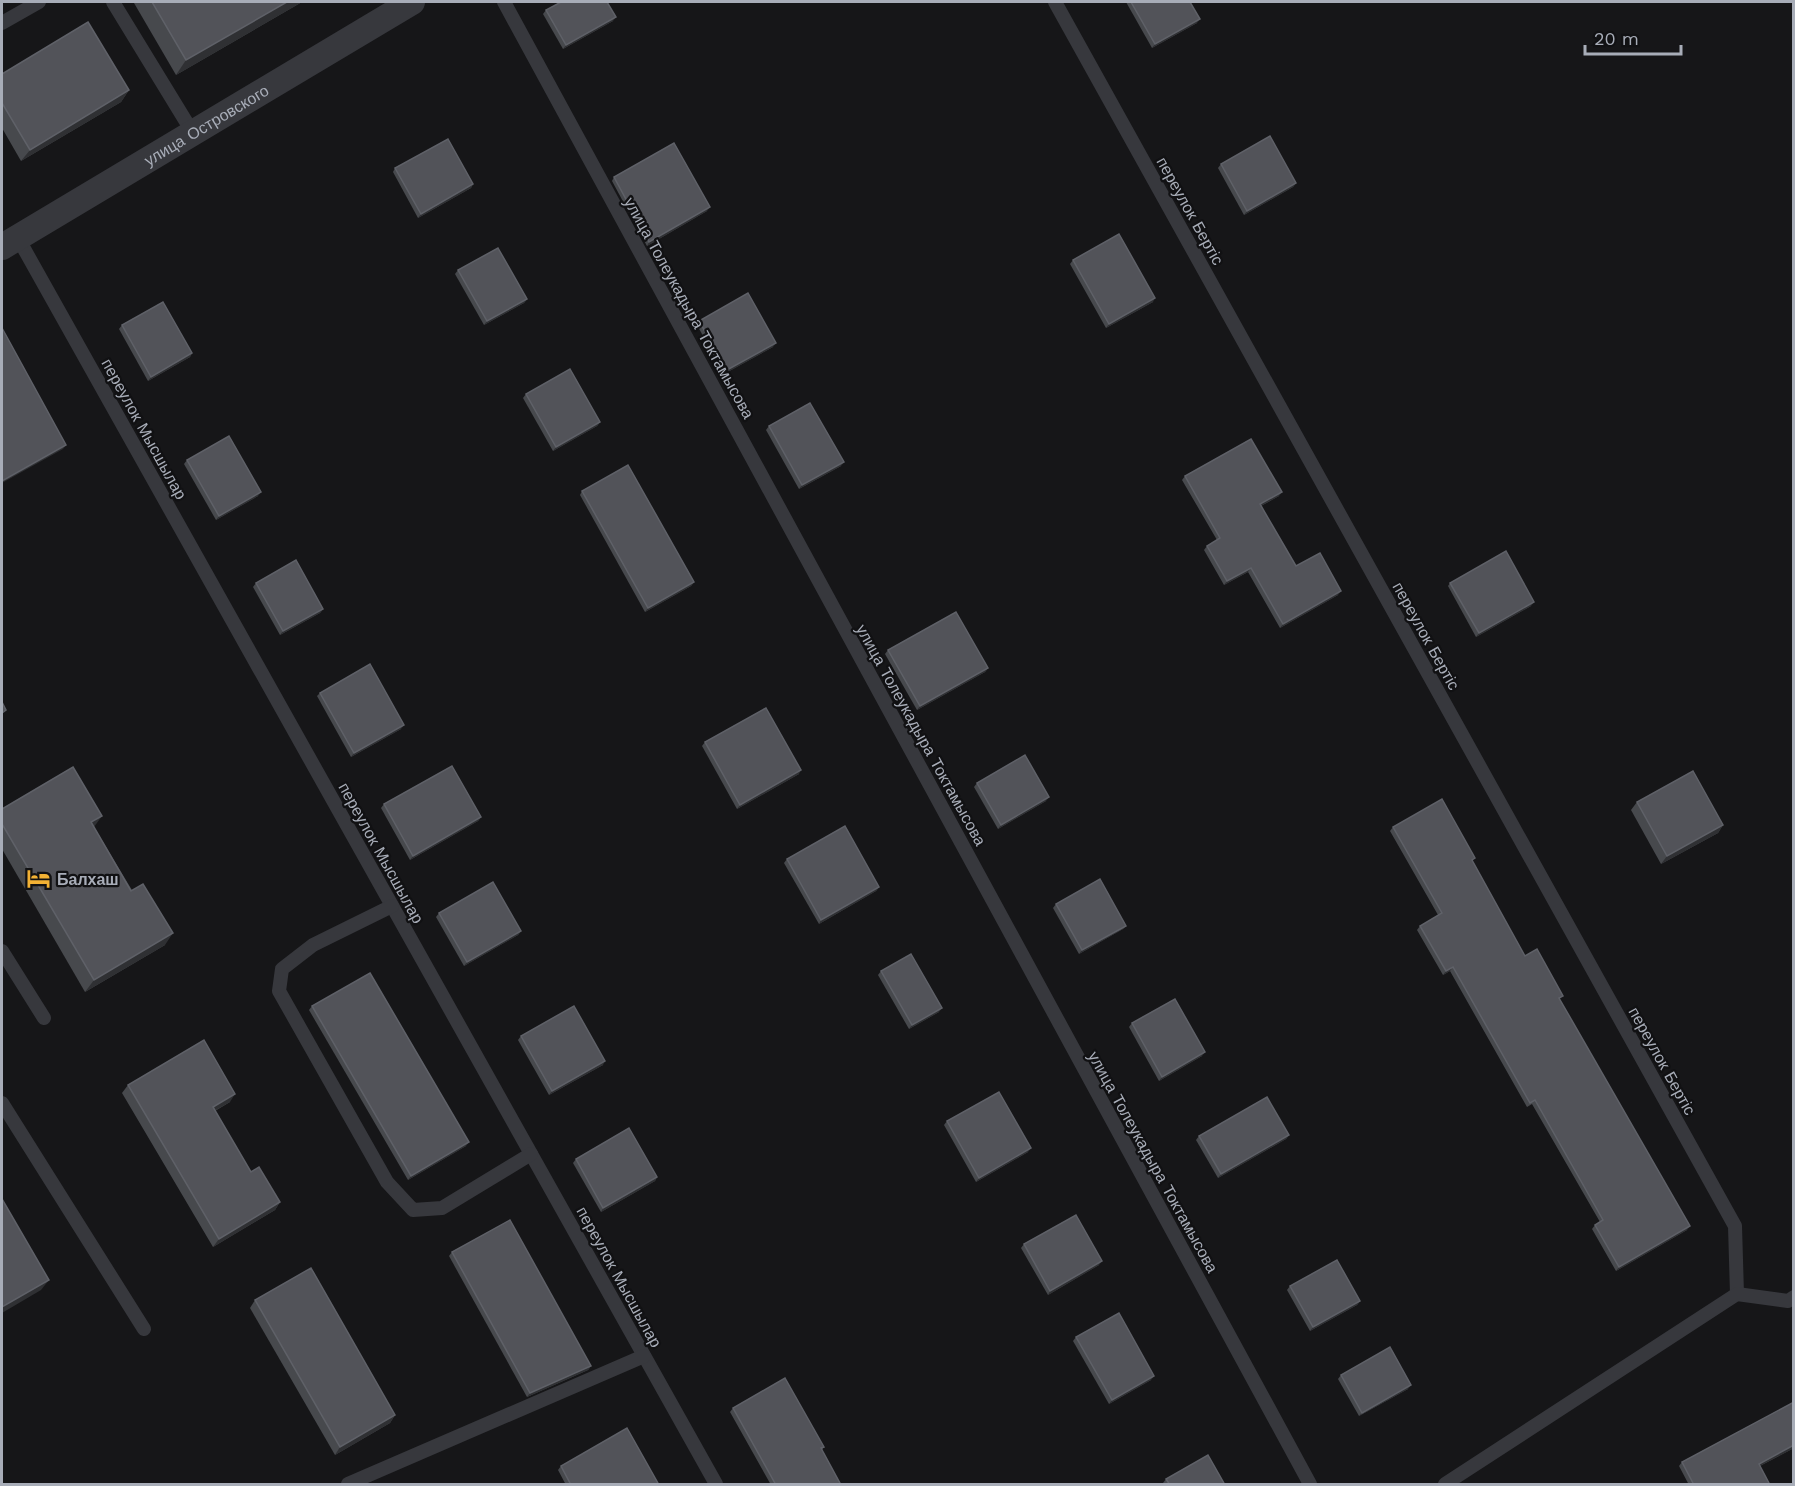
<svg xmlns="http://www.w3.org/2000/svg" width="1795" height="1486" font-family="'Work Sans',sans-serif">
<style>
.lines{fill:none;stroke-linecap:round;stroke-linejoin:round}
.lane{stroke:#37383d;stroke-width:14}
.street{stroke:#37383d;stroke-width:26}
.wall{fill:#47494d}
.shaded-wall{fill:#2f3033}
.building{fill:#525359;stroke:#5f6168;stroke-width:1.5}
.labels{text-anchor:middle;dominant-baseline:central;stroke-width:4.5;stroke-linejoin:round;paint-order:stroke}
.street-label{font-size:16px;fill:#a8adb8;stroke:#111113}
.poi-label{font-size:16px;font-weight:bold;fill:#a8adb8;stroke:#111113;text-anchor:start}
</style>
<rect width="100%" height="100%" fill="#161618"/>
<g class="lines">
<!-- lane -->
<g class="lane">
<path d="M113,2L193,133"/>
<path d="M504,2L1310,1484"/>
<path d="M1055,2L1735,1226L1737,1294"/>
<path d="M2,23L39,2"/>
<path d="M18,238L716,1484"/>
<path d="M392,906L313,945L282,969L279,991L387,1182L413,1210L442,1208L531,1154"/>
<path d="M2,951L44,1018"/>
<path d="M2,1103L144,1329"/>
<path d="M348,1484L644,1356"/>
<path d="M1445,1484L1737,1294L1788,1301L1794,1297"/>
</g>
<!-- street -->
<path class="street" id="s1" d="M2,247L412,2"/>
</g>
<!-- wall -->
<g class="wall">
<path d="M135,2H302L176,75L134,3Z"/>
<path d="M1126,2H1190L1197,23L1152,48Z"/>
<path d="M546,10L613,21L563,49L543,14Z"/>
<path d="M2,74L129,90L121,102L21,161L2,128Z"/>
<path d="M1221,164L1296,183L1293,187L1244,215L1218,168Z"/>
<path d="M395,168L473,184L471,188L418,218L393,172Z"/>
<path d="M614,177L707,211L647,246L612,181Z"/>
<path d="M1073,260L1153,302L1106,328L1070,264Z"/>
<path d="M458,270L527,299L524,303L484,325L455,274Z"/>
<path d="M699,321L773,347L724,374L697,325Z"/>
<path d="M122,325L192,353L190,357L148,381L119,329Z"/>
<path d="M526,394L600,422L597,426L553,451L523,398Z"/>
<path d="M769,426L841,466L799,489L766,430Z"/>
<path d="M187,460L258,496L216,520L184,464Z"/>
<path d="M1185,476L1279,496L1261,506L1296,566L1338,595L1280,628L1248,572L1224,585L1204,550L1207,546L1217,540L1182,480Z"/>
<path d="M582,491L694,582L691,586L645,612L580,495Z"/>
<path d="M256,583L323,609L320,613L280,635L253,587Z"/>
<path d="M1450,583L1531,606L1476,637L1448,586Z"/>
<path d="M888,650L988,668L985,672L917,710L885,654Z"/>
<path d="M320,693L401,729L351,757L317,696Z"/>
<path d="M705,742L799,774L737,809L702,746Z"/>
<path d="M977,783L1046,801L998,829L974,787Z"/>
<path d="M1637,802L1723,825L1718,833L1661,864L1631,810Z"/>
<path d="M384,804L481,817L478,821L410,860L381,808Z"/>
<path d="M2,809L94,827L165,945L85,992L2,849Z"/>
<path d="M1393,827L1473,862L1525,956L1560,1000L1687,1230L1616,1271L1592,1229L1595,1225L1600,1222L1532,1104L1527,1107L1450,971L1443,975L1417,930L1420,926L1438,915L1390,831Z"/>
<path d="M787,859L879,887L876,891L819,924L784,863Z"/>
<path d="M1056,904L1126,926L1123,929L1079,954L1053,908Z"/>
<path d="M439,913L521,931L518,935L464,966L436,917Z"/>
<path d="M881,971L939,1012L909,1029L878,975Z"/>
<path d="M312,1006L466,1146L408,1180L309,1010Z"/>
<path d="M1132,1023L1202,1056L1159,1081L1129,1027Z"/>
<path d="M521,1036L603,1065L549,1095L518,1040Z"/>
<path d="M128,1085L230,1102L215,1111L251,1172L280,1202L275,1210L213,1247L122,1093Z"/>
<path d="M947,1121L1028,1152L976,1182L944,1125Z"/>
<path d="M1289,1135L1286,1139L1218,1178L1196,1140L1199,1136Z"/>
<path d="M576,1159L657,1177L655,1181L601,1212L573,1163Z"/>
<path d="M1024,1244L1099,1265L1048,1295L1021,1248Z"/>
<path d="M452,1252L591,1366L588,1370L527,1397L449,1256Z"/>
<path d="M1290,1286L1360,1301L1357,1305L1310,1331L1287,1290Z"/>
<path d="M255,1300L395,1415L390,1423L335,1455L250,1308Z"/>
<path d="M1076,1337L1151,1380L1109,1404L1073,1341Z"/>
<path d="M1341,1375L1408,1389L1359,1416L1338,1379Z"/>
<path d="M1794,1402V1448L1760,1466L1770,1485H1689L1679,1466L1682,1462Z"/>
<path d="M733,1408L824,1447L822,1450L841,1485H771L730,1412Z"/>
<path d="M561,1466L659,1485H566L558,1470Z"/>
<path d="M1166,1479L1225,1485H1165L1163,1483Z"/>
</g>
<!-- shaded-wall -->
<g class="shaded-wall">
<path d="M287,2H302L176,75L186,60Z"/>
<path d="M616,17L613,21L563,49L566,45Z"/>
<path d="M1200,19L1197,23L1152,48L1155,44Z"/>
<path d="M129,90L121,102L21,161L30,150Z"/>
<path d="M1296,183L1293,187L1244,215L1247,211Z"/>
<path d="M473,184L471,188L418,218L421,214Z"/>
<path d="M710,207L707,211L647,246L649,242Z"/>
<path d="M1155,298L1153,302L1106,328L1109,324Z"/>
<path d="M527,299L524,303L484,325L487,321Z"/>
<path d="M776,343L773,347L724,374L727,370Z"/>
<path d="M192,353L190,357L148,381L151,377Z"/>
<path d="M600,422L597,426L553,451L556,447Z"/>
<path d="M66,445L63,449L2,483V481Z"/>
<path d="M844,462L841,466L799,489L802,485Z"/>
<path d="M261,492L258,496L216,520L219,516Z"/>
<path d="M1282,492L1279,496L1257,508L1260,504Z"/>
<path d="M1251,568L1248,572L1224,585L1227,581Z"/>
<path d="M694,582L691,586L645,612L648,608Z"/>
<path d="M1341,591L1338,595L1280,628L1283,624Z"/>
<path d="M1534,602L1531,606L1476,637L1479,633Z"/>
<path d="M323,609L320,613L280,635L283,631Z"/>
<path d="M988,668L985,672L917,710L920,706Z"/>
<path d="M404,725L401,729L351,757L354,753Z"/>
<path d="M801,770L799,774L737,809L740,805Z"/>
<path d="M1049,797L1046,801L998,829L1001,825Z"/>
<path d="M102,816L94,827L91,822Z"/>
<path d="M481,817L478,821L410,860L413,856Z"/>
<path d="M1723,825L1718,833L1661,864L1667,856Z"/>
<path d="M879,887L876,891L819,924L821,920Z"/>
<path d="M1126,926L1123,929L1079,954L1082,950Z"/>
<path d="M521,931L518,935L464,966L467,962Z"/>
<path d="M173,933L165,945L85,992L94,980Z"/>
<path d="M1453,967L1450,971L1443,975L1446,971Z"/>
<path d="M942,1008L939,1012L909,1029L912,1025Z"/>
<path d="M1205,1052L1202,1056L1159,1081L1162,1077Z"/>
<path d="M605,1061L603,1065L549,1095L552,1091Z"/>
<path d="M235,1094L230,1102L207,1115L213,1107Z"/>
<path d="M1289,1135L1286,1139L1218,1178L1221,1174Z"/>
<path d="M469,1142L466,1146L408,1180L411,1176Z"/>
<path d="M1031,1148L1028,1152L976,1182L979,1178Z"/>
<path d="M657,1177L655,1181L601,1212L603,1208Z"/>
<path d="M280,1202L275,1210L213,1247L219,1239Z"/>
<path d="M1690,1226L1687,1230L1616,1271L1619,1267Z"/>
<path d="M1102,1261L1099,1265L1048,1295L1050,1291Z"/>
<path d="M49,1280L41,1290L2,1313V1307Z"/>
<path d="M1360,1301L1357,1305L1310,1331L1313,1327Z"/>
<path d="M591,1366L588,1370L527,1397L530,1393Z"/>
<path d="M1154,1376L1151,1380L1109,1404L1112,1400Z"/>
<path d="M1411,1385L1408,1389L1359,1416L1362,1413Z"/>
<path d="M395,1415L390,1423L335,1455L340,1447Z"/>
<path d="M1794,1445V1448L1756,1468L1759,1464Z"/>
</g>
<!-- building -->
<g class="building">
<path d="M152,2H287L186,60Z"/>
<path d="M561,2H607L616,17L566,45L546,10Z"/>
<path d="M1131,2H1190L1200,19L1155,44Z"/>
<path d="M88,22L129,90L30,150L2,103V74Z"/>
<path d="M1270,136L1296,183L1247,211L1221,164Z"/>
<path d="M448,139L473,184L421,214L395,168Z"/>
<path d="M674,143L710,207L649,242L614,177Z"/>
<path d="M1119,234L1155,298L1109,324L1073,260Z"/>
<path d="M498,248L527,299L487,321L458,270Z"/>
<path d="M748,293L776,343L727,370L699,321Z"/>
<path d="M163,302L192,353L151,377L122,325Z"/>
<path d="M2,328L66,445L2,481Z"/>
<path d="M570,369L600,422L556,447L526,394Z"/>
<path d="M810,403L844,462L802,485L769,426Z"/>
<path d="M229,436L261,492L219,516L187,460Z"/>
<path d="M1251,439L1282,492L1260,504L1296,566L1320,553L1341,591L1283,624L1251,568L1227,581L1207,546L1220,538L1185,476Z"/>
<path d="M628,465L694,582L648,608L582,491Z"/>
<path d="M1506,551L1534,602L1479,633L1450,583Z"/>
<path d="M296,560L323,609L283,631L256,583Z"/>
<path d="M956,612L988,668L920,706L888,650Z"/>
<path d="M370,664L404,725L354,753L320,693Z"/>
<path d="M2,702L6,710L2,713Z"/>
<path d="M766,708L801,770L740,805L705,742Z"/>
<path d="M1025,755L1049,797L1001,825L977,783Z"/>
<path d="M452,766L481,817L413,856L384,804Z"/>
<path d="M73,767L102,816L91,822L131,891L143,884L173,933L94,980L2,824V809Z"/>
<path d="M1693,771L1723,825L1667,856L1637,802Z"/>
<path d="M1442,799L1475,858L1472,860L1525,956L1537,949L1563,996L1559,998L1690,1226L1619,1267L1595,1225L1603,1220L1535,1100L1530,1103L1453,967L1446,971L1420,926L1442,913L1393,827Z"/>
<path d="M845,826L879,887L821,920L787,859Z"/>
<path d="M1100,879L1126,926L1082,950L1056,904Z"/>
<path d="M493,882L521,931L467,962L439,913Z"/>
<path d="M911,954L942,1008L912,1025L881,971Z"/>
<path d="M370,973L469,1142L411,1176L312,1006Z"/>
<path d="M1175,999L1205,1052L1162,1077L1132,1023Z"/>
<path d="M574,1006L605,1061L552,1091L521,1036Z"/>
<path d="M204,1040L235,1094L213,1107L251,1172L259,1167L280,1202L219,1239L128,1085Z"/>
<path d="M999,1092L1031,1148L979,1178L947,1121Z"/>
<path d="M1267,1097L1289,1135L1221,1174L1199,1136Z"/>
<path d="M629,1128L657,1177L603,1208L576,1159Z"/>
<path d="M2,1199L49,1280L2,1307Z"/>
<path d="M1076,1215L1102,1261L1050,1291L1024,1244Z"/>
<path d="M510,1220L591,1366L530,1393L452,1252Z"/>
<path d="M1337,1260L1360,1301L1313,1327L1290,1286Z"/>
<path d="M311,1268L395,1415L340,1447L255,1300Z"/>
<path d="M1119,1313L1154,1376L1112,1400L1076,1337Z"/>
<path d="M1390,1347L1411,1385L1362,1413L1341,1375Z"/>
<path d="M785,1378L824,1447L821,1448L841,1485H776L733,1408Z"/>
<path d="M1794,1402V1445L1759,1464L1770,1485H1694L1682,1462Z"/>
<path d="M627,1428L659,1485H571L561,1466Z"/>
<path d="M1208,1455L1225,1485H1170L1166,1479Z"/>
</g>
<!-- icons -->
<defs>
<symbol id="hotel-bare" viewBox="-9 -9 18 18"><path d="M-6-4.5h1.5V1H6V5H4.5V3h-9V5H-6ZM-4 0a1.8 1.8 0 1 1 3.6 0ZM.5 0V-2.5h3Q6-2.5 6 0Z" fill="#f2b134" stroke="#111113" stroke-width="2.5" paint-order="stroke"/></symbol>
</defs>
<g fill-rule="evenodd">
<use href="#hotel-bare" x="22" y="862" width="33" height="33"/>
</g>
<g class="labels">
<!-- street labels -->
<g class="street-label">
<text stroke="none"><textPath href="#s1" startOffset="238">улица Островского</textPath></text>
<text transform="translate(1190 211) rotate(61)">переулок Бертіс</text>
<text transform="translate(689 308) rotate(61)">улица Толеукадыра Токтамысова</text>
<text transform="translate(144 429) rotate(61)">переулок Мысшылар</text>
<text transform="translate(1426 636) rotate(61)">переулок Бертіс</text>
<text transform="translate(921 735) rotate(61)">улица Толеукадыра Токтамысова</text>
<text transform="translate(381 853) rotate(61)">переулок Мысшылар</text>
<text transform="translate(1662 1061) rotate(61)">переулок Бертіс</text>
<text transform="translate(1153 1162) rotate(61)">улица Толеукадыра Токтамысова</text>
<text transform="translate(619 1277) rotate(61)">переулок Мысшылар</text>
</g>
<!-- poi labels -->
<g class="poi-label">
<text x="57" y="879">Балхаш</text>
</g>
</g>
<!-- border -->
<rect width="1795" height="1486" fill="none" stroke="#a8adb8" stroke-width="6"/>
<!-- scale -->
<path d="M1585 45v9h96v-9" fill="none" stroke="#a8adb8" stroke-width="3"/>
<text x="1594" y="45" font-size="18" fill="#a8adb8" stroke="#111113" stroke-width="4.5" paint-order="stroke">20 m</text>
</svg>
